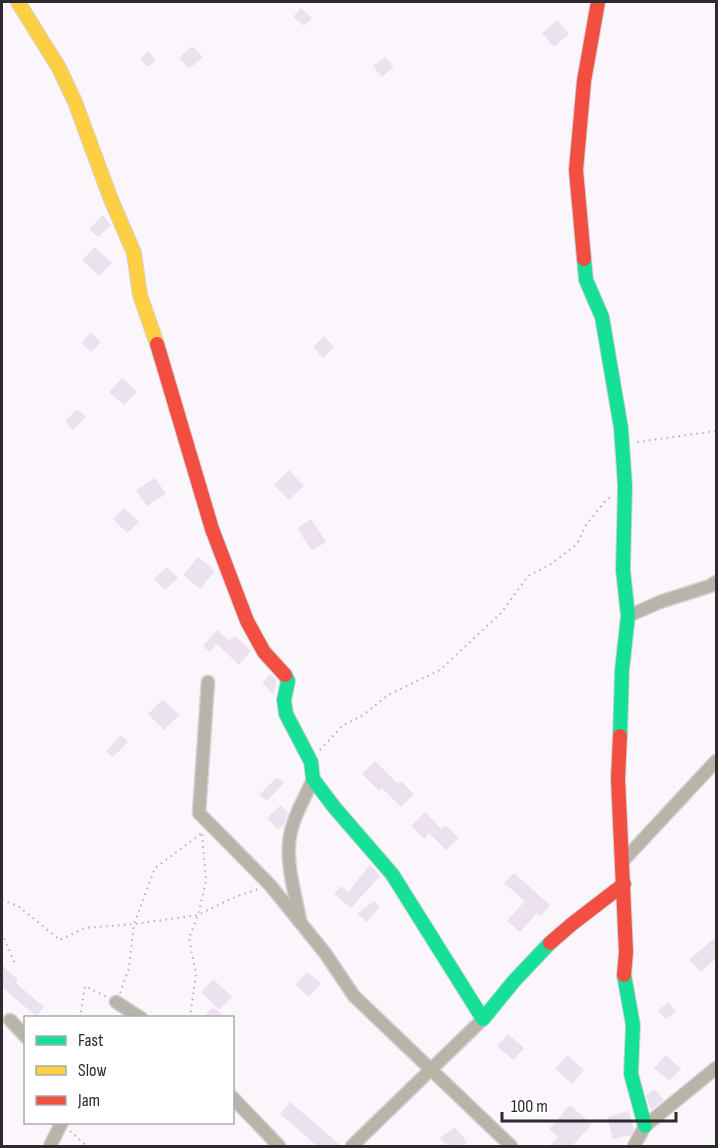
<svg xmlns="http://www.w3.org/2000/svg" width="718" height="1148" font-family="'Sofia Sans Condensed',sans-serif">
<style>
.building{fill:#ece1ef}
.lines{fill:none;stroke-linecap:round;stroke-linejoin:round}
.street-casing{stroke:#d4d2d5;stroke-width:15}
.fast-casing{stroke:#d4d2d5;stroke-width:16}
.slow-casing{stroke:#d4d2d5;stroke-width:16}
.jam-casing{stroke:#d4d2d5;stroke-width:16}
.path{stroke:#b4b1ac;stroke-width:2;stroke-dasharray:1.5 4.5;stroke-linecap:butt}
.street{stroke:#b8b4a9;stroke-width:12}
.fast{stroke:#16e098;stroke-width:14}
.slow{stroke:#ffcf43;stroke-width:14}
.jam{stroke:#f24e42;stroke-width:14}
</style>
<rect width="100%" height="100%" fill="#faf6fb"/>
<!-- building -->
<g class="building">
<path d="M301,8L312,18L304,26L293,17Z"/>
<path d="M557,20L569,34L554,47L542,33Z"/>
<path d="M192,46L203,57L189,69L179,58Z"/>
<path d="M148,51L156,60L148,67L140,59Z"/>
<path d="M385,57L394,67L382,77L373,66Z"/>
<path d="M103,215L111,225L98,237L89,229Z"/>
<path d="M95,247L112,263L99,276L82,260Z"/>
<path d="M91,332L101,342L91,352L81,343Z"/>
<path d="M324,336L334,347L323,358L313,347Z"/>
<path d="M122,378L137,392L124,405L109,392Z"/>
<path d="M77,409L86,417L73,430L65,421Z"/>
<path d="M289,470L304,486L289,500L274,485Z"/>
<path d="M155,478L166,494L147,506L136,490Z"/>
<path d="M124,508L139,522L127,533L113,519Z"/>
<path d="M311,519L326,542L312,551L297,528Z"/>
<path d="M198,557L215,571L200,589L183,575Z"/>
<path d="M167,567L178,578L165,590L154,579Z"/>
<path d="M217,630L229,641L235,636L251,651L239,665L217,644L210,652L203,646Z"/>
<path d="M270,674L277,682L273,694L262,683Z"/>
<path d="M163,699L179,715L164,730L148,714Z"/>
<path d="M121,735L128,742L113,757L106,751Z"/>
<path d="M375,761L398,784L401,781L414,794L401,807L382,788L379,791L362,774Z"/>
<path d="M277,777L284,783L267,801L259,795Z"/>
<path d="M281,805L288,813L284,824L278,830L267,818Z"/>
<path d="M425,812L441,829L445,825L459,838L446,850L429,833L424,839L411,826Z"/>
<path d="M370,865L380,876L351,908L334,894L341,886L348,892Z"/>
<path d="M514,873L550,905L541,916L537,913L520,932L507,921L525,901L504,883Z"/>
<path d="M374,901L380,907L367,922L357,914Z"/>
<path d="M717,936V957L701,972L689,960Z"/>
<path d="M2,965L18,980L16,983L44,1007L36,1016L2,987Z"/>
<path d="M307,972L321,983L309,997L295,985Z"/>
<path d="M213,979L232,997L219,1010L201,992Z"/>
<path d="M668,1002L676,1011L666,1019L658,1011Z"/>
<path d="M212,1007L226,1017H204Z"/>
<path d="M508,1034L524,1048L513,1060L497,1046Z"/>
<path d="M567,1055L584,1070L572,1084L555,1069Z"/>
<path d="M666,1055L681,1069L669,1081L654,1068Z"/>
<path d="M654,1089L664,1100L651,1110L646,1096Z"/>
<path d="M290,1102L341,1146H317L280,1114Z"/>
<path d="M570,1105L592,1124L572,1146H550L558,1137L549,1129Z"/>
<path d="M629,1111L634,1130L631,1135L613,1139L607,1117Z"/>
<path d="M455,1127L467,1142L461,1146H447L440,1138Z"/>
</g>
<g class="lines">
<defs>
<g id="street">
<path d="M628,616L660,602L710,586L716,582"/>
<path d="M208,682L199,813L270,885L325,953L354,996L511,1146"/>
<path d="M622,862L716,761"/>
<path d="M300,920C295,893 284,859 291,831C295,813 306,796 313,779"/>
<path d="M116,1002L141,1018"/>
<path d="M10,1020L26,1037"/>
<path d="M232,1097L279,1146"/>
<path d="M50,1146L62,1122"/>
<path d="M352,1146L483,1019"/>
<path d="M634,1146L645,1126L716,1068"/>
</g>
<g id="fast">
<path d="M584,259L586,280L602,317L621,428L625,486L623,570L628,616L622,670L620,736"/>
<path d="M285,675L288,681L284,700L286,714L311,762L313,779L334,807L392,874L483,1019L514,981L550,943"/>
<path d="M624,975L633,1025L631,1074L645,1126"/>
</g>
<path id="slow" d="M18,2L59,68L75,102L110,197L134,253L140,295L157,344"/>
<g id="jam">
<path d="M584,259L576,170L584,81L598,2"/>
<path d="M157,344L212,529L247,621L264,652L285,675"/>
<path d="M620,736L618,779L626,952L624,975"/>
<path d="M550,943L572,924L624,884"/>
</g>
</defs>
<!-- street casing -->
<use href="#street" class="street-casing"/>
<!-- fast casing -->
<use href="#fast" class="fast-casing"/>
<!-- slow casing -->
<use href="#slow" class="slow-casing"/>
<!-- jam casing -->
<use href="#jam" class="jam-casing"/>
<!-- path -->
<g class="path">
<path d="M637,442L716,431"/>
<path d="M320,750L342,726L363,715L388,695L440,670L501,613L528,576L551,564L577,544L586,525L606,500L612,496"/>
<path d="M2,900L18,906L60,940L84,928L134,924L198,915L230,899L258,889"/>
<path d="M2,933L15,964"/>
<path d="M120,993L129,968L134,924L155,868L202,833"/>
<path d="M80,1018L85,986L107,997"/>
<path d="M190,1018L196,974L189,938L198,915L206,881L202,834"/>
<path d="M70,1131L87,1146"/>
</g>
<!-- street -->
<use href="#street" class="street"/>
<!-- fast -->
<use href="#fast" class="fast"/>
<!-- slow -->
<use href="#slow" class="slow"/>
<!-- jam -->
<use href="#jam" class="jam"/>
</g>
<!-- border -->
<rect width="718" height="1148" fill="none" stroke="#2d2b2d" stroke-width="6"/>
<!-- legend -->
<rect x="24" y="1016" width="210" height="108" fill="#ffffff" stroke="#abaaab" stroke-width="1.5"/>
<rect x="36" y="1036" width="30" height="9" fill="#16e098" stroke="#abaaab" stroke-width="1.5"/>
<text x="78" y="1046" font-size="18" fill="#2d2b2d">Fast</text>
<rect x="36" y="1066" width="30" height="9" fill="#ffcf43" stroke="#abaaab" stroke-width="1.5"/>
<text x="78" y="1076" font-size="18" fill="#2d2b2d">Slow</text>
<rect x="36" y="1096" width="30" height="9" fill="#f24e42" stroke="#abaaab" stroke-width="1.5"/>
<text x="78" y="1106" font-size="18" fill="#2d2b2d">Jam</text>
<!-- scale -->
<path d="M502 1112v9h174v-9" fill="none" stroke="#2d2b2d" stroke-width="3"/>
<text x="511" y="1112" font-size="18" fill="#2d2b2d" stroke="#ffffff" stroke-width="4.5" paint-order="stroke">100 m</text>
</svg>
